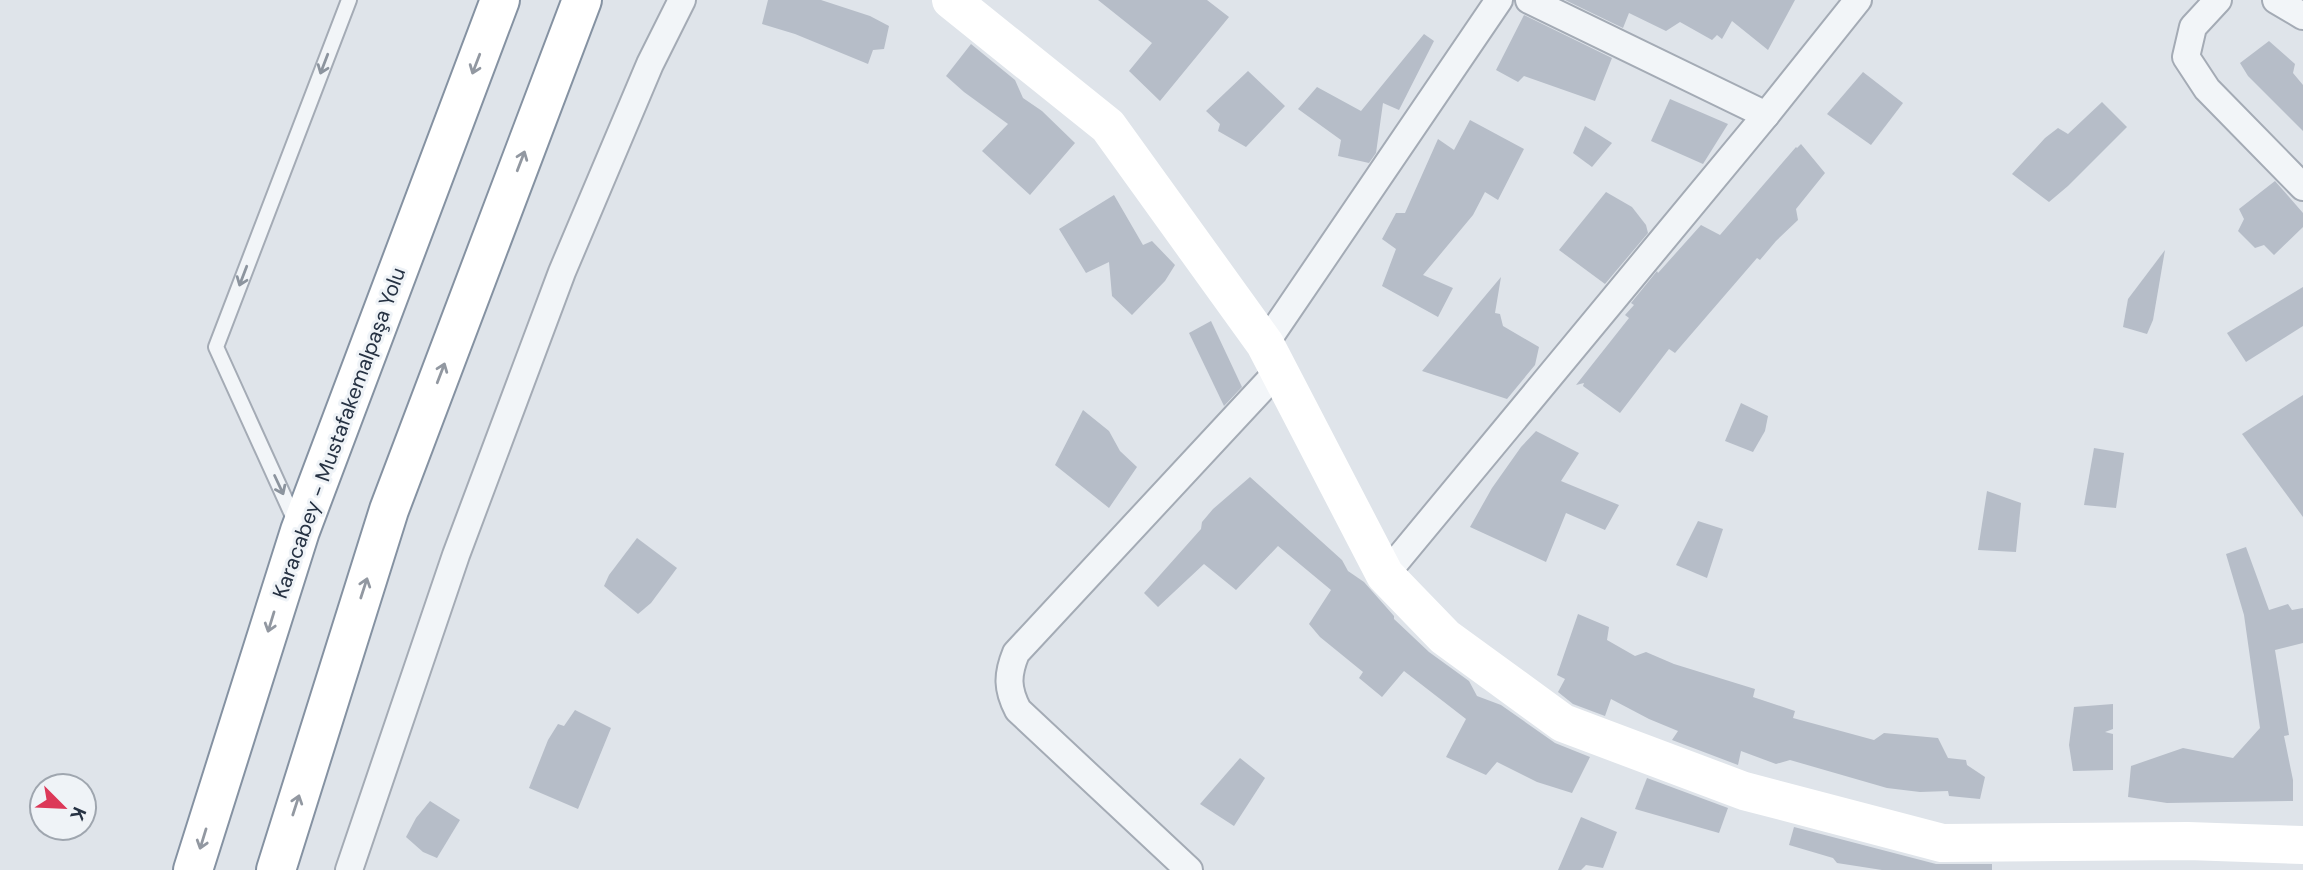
<svg xmlns="http://www.w3.org/2000/svg" width="2303" height="870" font-family="'DM Sans',sans-serif">
<style>
.building{fill:#b6bdc8}
.lines{fill:none;stroke-linecap:round;stroke-linejoin:round}
.lane-casing{stroke:#a4abb5;stroke-width:18}
.street-casing{stroke:#a4abb5;stroke-width:30}
.highway-casing{stroke:#8592a2;stroke-width:42}
.lane{stroke:#f2f5f8;stroke-width:14}
.street{stroke:#f2f5f8;stroke-width:26}
.secondary{stroke:#fff;stroke-width:38}
.highway{stroke:#fff;stroke-width:38}
.oneway{stroke:#8c949e}
.oneway2{stroke:#9298a1}
.labels{text-anchor:middle;dominant-baseline:central;stroke-width:6;stroke-linejoin:round;paint-order:stroke}
.street-label{font-size:21px;fill:#263243;stroke:#eff3f7}
</style>
<rect width="100%" height="100%" fill="#dfe4ea"/>
<!-- building -->
<g class="building">
<path d="M768,0H821L870,16L889,26L884,49L873,50L868,64L795,34L762,24Z"/>
<path d="M1098,0H1207L1229,17L1160,101L1129,71L1152,43Z"/>
<path d="M1565,0H1795L1768,50L1732,21L1722,39L1717,35L1712,40L1680,22L1666,31L1629,13L1623,28Z"/>
<path d="M1524,15L1612,58L1595,101L1524,76L1518,82L1496,70Z"/>
<path d="M1424,34L1434,41L1399,110L1383,103L1376,153L1369,163L1338,156L1341,140L1298,109L1317,87L1361,111Z"/>
<path d="M2269,41L2295,64L2293,73L2303,85V131L2248,76L2240,63Z"/>
<path d="M971,44L1015,80L1023,98L1042,111L1075,143L1030,195L982,151L1008,124L964,92L946,76Z"/>
<path d="M1248,71L1285,106L1246,147L1218,131L1220,124L1206,111Z"/>
<path d="M1863,72L1903,103L1871,145L1827,114Z"/>
<path d="M1670,99L1728,124L1703,164L1651,141Z"/>
<path d="M2102,102L2127,127L2068,186L2049,202L2012,174L2045,138L2058,128L2068,134Z"/>
<path d="M1470,120L1524,149L1498,200L1485,192L1473,215L1423,275L1453,288L1438,317L1382,286L1396,249L1382,239L1396,213H1405L1438,139L1454,150Z"/>
<path d="M1585,126L1612,143L1592,167L1573,153Z"/>
<path d="M1801,144L1825,173L1796,209L1798,220L1776,241L1760,260L1757,258L1675,353L1669,349L1620,413L1583,386L1584,383L1576,385L1629,318L1625,315L1634,305L1631,303L1657,271L1658,273L1701,225L1720,235L1796,147L1797,148Z"/>
<path d="M2275,181L2303,213V227L2274,255L2264,245L2255,248L2238,231L2244,219L2239,209Z"/>
<path d="M1606,192L1632,207L1646,225L1648,233L1605,284L1559,250Z"/>
<path d="M1114,195L1143,245L1152,241L1175,265L1165,281L1132,315L1112,296L1109,262L1086,273L1059,229Z"/>
<path d="M2165,250L2153,320L2147,334L2123,327L2128,299Z"/>
<path d="M1501,277L1495,313L1500,314L1503,326L1539,347L1535,365L1507,399L1422,371Z"/>
<path d="M2303,287V326L2246,362L2227,333Z"/>
<path d="M1211,321L1242,387L1224,406L1189,333Z"/>
<path d="M2303,395V517L2242,434Z"/>
<path d="M1741,403L1768,416L1765,431L1753,452L1725,441Z"/>
<path d="M1083,410L1109,431L1120,451L1137,467L1109,508L1055,465Z"/>
<path d="M1536,431L1579,453L1561,481L1619,505L1605,530L1566,513L1546,562L1470,527L1492,488L1521,447Z"/>
<path d="M2094,448L2124,453L2116,508L2084,505Z"/>
<path d="M1250,477L1342,560L1348,571L1364,582L1394,616V619L1429,652L1469,681L1477,696L1501,705L1555,743L1590,757L1572,793L1537,782L1497,762L1486,775L1446,757L1466,719L1404,671L1382,697L1359,678L1363,672L1320,637L1309,624L1331,590L1278,546L1236,590L1204,564L1158,607L1144,593L1201,529L1202,522L1213,509Z"/>
<path d="M1987,491L2021,503L2016,552L1978,550Z"/>
<path d="M1698,521L1723,529L1707,578L1676,565Z"/>
<path d="M637,538L677,568L651,603L638,614L604,586L609,575Z"/>
<path d="M2246,547L2269,610L2288,604L2292,610L2303,608V643L2275,650L2289,735L2284,736L2293,780V801L2167,803L2128,797L2131,766L2183,748L2233,758L2260,728L2244,615L2226,554Z"/>
<path d="M1578,614L1609,627L1607,640L1635,656L1646,652L1674,664L1755,689L1753,697L1795,711L1793,718L1874,740L1884,733L1938,738L1948,758L1966,760L1967,765L1985,777L1980,799L1949,796L1948,791L1920,792L1887,788L1790,760L1776,764L1741,751L1738,765L1672,740L1678,731L1649,719L1611,699L1605,716L1573,704L1558,692L1565,679L1557,675Z"/>
<path d="M2113,704V729L2105,732L2113,734V770L2073,771L2069,745L2074,707Z"/>
<path d="M575,710L611,728L578,809L529,788L548,740L558,724L564,726Z"/>
<path d="M1240,758L1265,778L1234,826L1200,804Z"/>
<path d="M1647,778L1728,808L1719,833L1635,809Z"/>
<path d="M430,801L460,820L437,858L423,852L406,837L416,818Z"/>
<path d="M1581,817L1617,832L1603,868L1586,865L1581,870H1558Z"/>
<path d="M1794,827L1936,864H1992V870H1882L1837,863L1833,858L1789,845Z"/>
</g>
<g class="lines">
<defs>
<path id="lane" d="M296,523L216,347L349,0"/>
<g id="street">
<path d="M1529,0L1766,115"/>
<path d="M2218,0L2193,27L2186,57L2207,89L2303,187"/>
<path d="M2276,0L2303,16"/>
<path d="M1265,344L1499,0"/>
<path d="M1385,575L1766,115L1858,0"/>
<path d="M349,870L456,555L562,272L650,64L682,0"/>
<path d="M1189,870L1018,710C1007,689 1007,675 1016,653L1280,369"/>
</g>
<g id="highway">
<path d="M193,870L300,531L500,0"/>
<path d="M276,870L389,510L582,0"/>
</g>
</defs>
<!-- lane casing -->
<use href="#lane" class="lane-casing"/>
<!-- street casing -->
<use href="#street" class="street-casing"/>
<!-- highway casing -->
<use href="#highway" class="highway-casing"/>
<!-- lane -->
<use href="#lane" class="lane"/>
<!-- street -->
<use href="#street" class="street"/>
<!-- secondary -->
<path class="secondary" d="M951,0L1108,126L1265,344L1385,575L1445,637L1563,723L1744,791L1942,843L2188,841L2303,845"/>
<!-- highway -->
<use href="#highway" class="highway"/>
</g>
<!-- one-way arrows -->
<defs><path id="oneway-shaft" d="M-6 0H5M1.5-3L5.5 0L1.5 3" fill="none" stroke-width="1.6" stroke-linecap="round" stroke-linejoin="round" transform="scale(1.75)"/></defs>
<g class="oneway">
<use href="#oneway-shaft" transform="translate(324 64) rotate(111)"/>
<use href="#oneway-shaft" transform="translate(243 276) rotate(111)"/>
<use href="#oneway-shaft" transform="translate(279 485) rotate(65)"/>
</g>
<g class="oneway2">
<use href="#oneway-shaft" transform="translate(476 64) rotate(111)"/>
<use href="#oneway-shaft" transform="translate(521 161) rotate(-69)"/>
<use href="#oneway-shaft" transform="translate(441 373) rotate(-69)"/>
<use href="#oneway-shaft" transform="translate(364 588) rotate(-72)"/>
<use href="#oneway-shaft" transform="translate(271 622) rotate(107)"/>
<use href="#oneway-shaft" transform="translate(296 805) rotate(-72)"/>
<use href="#oneway-shaft" transform="translate(203 839) rotate(107)"/>
</g>
<g class="labels">
<!-- street labels -->
<g class="street-label">
<text transform="translate(339 433) rotate(-70)">Karacabey - Mustafakemalpaşa Yolu</text>
</g>
</g>
<!-- north arrow -->
<g transform="translate(63 807) rotate(114)"><circle r="33" fill="#eff3f7" stroke="#9fa6af" stroke-width="2"/>
<path d="M0-5L12 26L0 18L-12 26Z" fill="#dc3858"/>
<text y="-10" font-size="19" font-weight="bold" text-anchor="middle" fill="#263243">K</text>
</g>
</svg>
